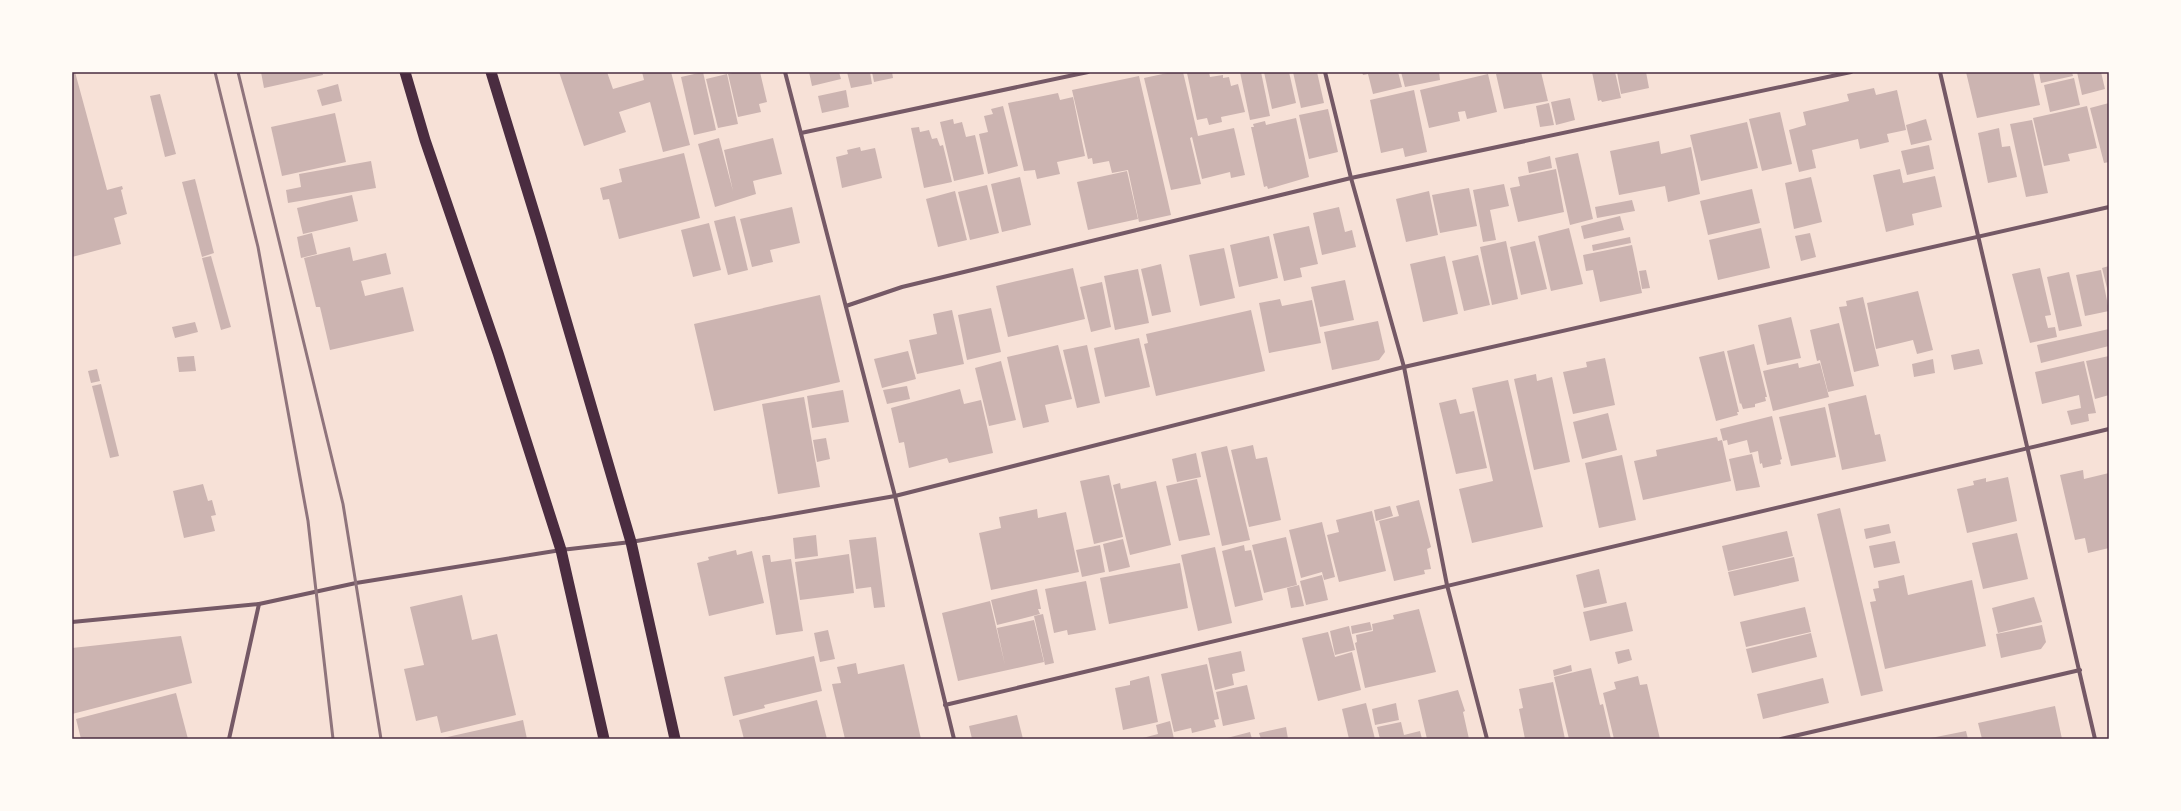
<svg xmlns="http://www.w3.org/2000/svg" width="2181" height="811" font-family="'Source Sans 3',sans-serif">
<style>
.building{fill:#ccb4b1}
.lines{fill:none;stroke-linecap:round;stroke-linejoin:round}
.minor{stroke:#755966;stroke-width:4}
.trunk{stroke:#4a2c40;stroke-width:11}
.rail{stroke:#8f747c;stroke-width:3}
.neatline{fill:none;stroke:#4a2c40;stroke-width:1.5}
</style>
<rect width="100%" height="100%" fill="#f7e1d7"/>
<!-- building -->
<g class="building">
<path d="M72,72H75L107,190L122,186L123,189L121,190L127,214L114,218L121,244L72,257Z"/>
<path d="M261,72H322L323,75L264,88Z"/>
<path d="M559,72H607L613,89L644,80L642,72H671L690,145L663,152L650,102L619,112L626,132L584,146Z"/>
<path d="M703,72L716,130L694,135L681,77Z"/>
<path d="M737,72H760L767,102L759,104L761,112L738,117L728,74Z"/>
<path d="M809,72H839L841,79L812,86Z"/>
<path d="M847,72H870L872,84L851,88Z"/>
<path d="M872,72H892L893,78L874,82Z"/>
<path d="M1172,72H1183L1198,136L1234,128L1245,175L1231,178L1230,172L1202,179L1192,137L1190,138L1201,184L1171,190L1144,78Z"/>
<path d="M1191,72H1209L1210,77L1223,75V78L1229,77L1231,86L1238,84L1245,112L1221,117L1222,122L1209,125L1207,118L1197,120L1187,73Z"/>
<path d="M1240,72H1261L1270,116L1250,120Z"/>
<path d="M1264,72H1289L1296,103L1272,109Z"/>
<path d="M1293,72H1317L1324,103L1301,108Z"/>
<path d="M1362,72H1398L1402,87L1373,94L1368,74L1363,75Z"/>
<path d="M1401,72H1439L1440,80L1405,87Z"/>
<path d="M1505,72H1541L1548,101L1504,109L1496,74Z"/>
<path d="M1592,72H1615L1621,98L1602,102L1601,100L1598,101Z"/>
<path d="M1617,72H1646L1649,88L1621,94Z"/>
<path d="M1966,72H2033L2040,105L1977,118Z"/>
<path d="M2039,72H2072L2073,76L2041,83Z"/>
<path d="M2077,72H2101L2105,89L2082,95Z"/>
<path d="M727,74L738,124L718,128L706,79Z"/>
<path d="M1488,74L1497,112L1467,119L1465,111L1458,112L1460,121L1429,128L1420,90Z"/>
<path d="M1139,76L1171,215L1139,222L1128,170L1112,173L1109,161L1093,164L1092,158L1088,159L1072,90Z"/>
<path d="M2074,78L2080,105L2050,112L2044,85Z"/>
<path d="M338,84L342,101L322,106L317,90Z"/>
<path d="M1874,88L1876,95L1897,90L1906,130L1887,134L1889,142L1860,149L1858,139L1812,150L1816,168L1799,172L1789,130L1806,125L1803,112L1849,101L1847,94Z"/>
<path d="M846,90L849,107L822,113L818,96Z"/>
<path d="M1414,90L1427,152L1405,157L1403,148L1381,153L1370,100Z"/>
<path d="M1058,93L1060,100L1073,97L1085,156L1057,162L1060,174L1037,179L1035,170L1024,171L1008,103Z"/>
<path d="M160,94L176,154L165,157L150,96Z"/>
<path d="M1570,98L1575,120L1556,125L1551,102Z"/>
<path d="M1549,103L1554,125L1540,127L1536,106Z"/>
<path d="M2109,103V162L2104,163L2090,108Z"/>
<path d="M1003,106L1018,166L988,174L979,134L988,132L984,116L993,114L991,109Z"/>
<path d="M2087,106L2097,148L2068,154L2070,161L2044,166L2033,118Z"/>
<path d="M1328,109L1338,152L1309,159L1299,115Z"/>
<path d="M1780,112L1792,164L1762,171L1749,119Z"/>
<path d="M335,113L346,162L282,176L271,127Z"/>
<path d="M1296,118L1309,177L1268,189L1267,186L1264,187L1251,127H1254L1253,124L1265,121L1266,125Z"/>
<path d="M953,119L954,124L962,122L966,137L975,135L984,174L954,181L940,122Z"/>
<path d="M1926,119L1932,140L1911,145L1906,125Z"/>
<path d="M2032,120L2048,193L2026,197L2010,124Z"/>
<path d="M1747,122L1758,168L1701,181L1690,135Z"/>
<path d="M919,127L920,132L929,130L932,139L937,138L940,146L943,145L952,182L924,188L911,128Z"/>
<path d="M1999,128L2002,147L2010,146L2017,177L1988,183L1978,133Z"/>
<path d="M719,138L733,191L724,150L773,138L782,174L753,181L756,194L715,207L698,144Z"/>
<path d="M1659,141L1661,154L1691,147L1700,194L1668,202L1665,186L1619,195L1610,151Z"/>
<path d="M1929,145L1934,169L1907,175L1901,151Z"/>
<path d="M860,147L861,151L875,148L882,178L842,188L836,157L848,154L847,150Z"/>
<path d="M684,153L700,218L619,239L609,199L603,200L600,188L622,182L619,169Z"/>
<path d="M1578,153L1593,219L1570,225L1555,158Z"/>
<path d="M1550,156L1552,168L1529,173L1527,162Z"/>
<path d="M371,161L376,188L288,203L286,190L301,187L299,174Z"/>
<path d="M1556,169L1564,212L1518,222L1510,188L1520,186L1518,177Z"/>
<path d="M1900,169L1903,183L1935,176L1942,207L1912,214L1914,225L1886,232L1873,175Z"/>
<path d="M1127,171L1138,219L1088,230L1077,182Z"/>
<path d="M1020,177L1031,225L1002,232L991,184Z"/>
<path d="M1811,177L1822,222L1794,229L1785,183Z"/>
<path d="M195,179L214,253L202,257L182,182Z"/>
<path d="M1504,184L1509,206L1490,210L1496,240L1483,242L1473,190Z"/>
<path d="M987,185L999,233L970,240L958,192Z"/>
<path d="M1469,188L1477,226L1440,233L1432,195Z"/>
<path d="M1752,189L1760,223L1708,235L1700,201Z"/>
<path d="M955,191L967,240L938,247L926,199Z"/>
<path d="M1429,191L1438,235L1406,242L1396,199Z"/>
<path d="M352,195L358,221L303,234L297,208Z"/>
<path d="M1632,200L1635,211L1597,218L1595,207Z"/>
<path d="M792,207L800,243L770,250L773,262L752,267L740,219Z"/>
<path d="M1339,207L1345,232L1352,230L1356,247L1322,255L1313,213Z"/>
<path d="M735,216L748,270L728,275L714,221Z"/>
<path d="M1620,216L1624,230L1584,239L1581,226Z"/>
<path d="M709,223L721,270L693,277L681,230Z"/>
<path d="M1309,226L1318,264L1300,268L1302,277L1284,281L1273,234Z"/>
<path d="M1569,228L1583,284L1551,291L1538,236Z"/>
<path d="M1761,228L1770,268L1718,280L1709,240Z"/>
<path d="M312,233L317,254L301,258L297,237Z"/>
<path d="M1810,233L1816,257L1801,261L1795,236Z"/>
<path d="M1269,236L1278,278L1239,287L1230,245Z"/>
<path d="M1630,237L1631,243L1593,251L1592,245Z"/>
<path d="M1506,241L1518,299L1492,305L1480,247Z"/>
<path d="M1535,241L1547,289L1521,295L1510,247Z"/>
<path d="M1632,245L1642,293L1600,302L1593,270L1586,271L1583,255Z"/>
<path d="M350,247L353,261L386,253L391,274L361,281L365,296L403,287L414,331L330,350L320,307H316L304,258Z"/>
<path d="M1224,248L1235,298L1200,306L1189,255Z"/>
<path d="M1478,255L1490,305L1464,311L1452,261Z"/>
<path d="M211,256L231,327L221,330L202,258Z"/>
<path d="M1445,256L1458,314L1423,322L1410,264Z"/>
<path d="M1161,264L1171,312L1152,316L1141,269Z"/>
<path d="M2109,266V292H2108L2102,268Z"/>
<path d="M1073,268L1085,319L1008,337L996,286Z"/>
<path d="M2040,268L2051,315L2045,316L2048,328L2055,327L2057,337L2030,343L2012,274Z"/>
<path d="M1138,269L1149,323L1115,330L1104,276Z"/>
<path d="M1646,270L1650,288L1642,289L1639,271Z"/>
<path d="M2101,270L2109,311L2085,316L2076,275Z"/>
<path d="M2069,272L2082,326L2059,331L2047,277Z"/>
<path d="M1345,280L1354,320L1320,327L1311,287Z"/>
<path d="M1102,282L1111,327L1091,332L1080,287Z"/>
<path d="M1918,291L1933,350L1917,354L1913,340L1876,349L1867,303Z"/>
<path d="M820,295L840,382L714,411L694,324Z"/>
<path d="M1863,297L1879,366L1854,372L1839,307L1847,306L1846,301Z"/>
<path d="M1280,299L1282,306L1312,300L1321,343L1269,353L1259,303Z"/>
<path d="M991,308L1001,352L967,360L958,315Z"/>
<path d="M952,310L964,364L917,374L909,340L937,334L933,314Z"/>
<path d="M1251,310L1265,371L1156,396L1144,344L1148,343L1146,334Z"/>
<path d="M1791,317L1801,358L1767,365L1758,325Z"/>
<path d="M1378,321L1385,352L1379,360L1332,370L1324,332Z"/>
<path d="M195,322L198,332L175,338L172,327Z"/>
<path d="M1839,323L1854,386L1828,392L1820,360L1817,361L1810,330Z"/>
<path d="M2109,329V346L2041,363L2037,345Z"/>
<path d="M1139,338L1150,387L1105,397L1094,348Z"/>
<path d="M1754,344L1767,397H1765L1766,401L1755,404V407L1743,409L1741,403L1740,404L1727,351Z"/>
<path d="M1058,345L1072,399L1045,405L1049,422L1023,428L1007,357Z"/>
<path d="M1087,345L1100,403L1077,408L1063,350Z"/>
<path d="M1979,349L1983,364L1954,370L1951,355Z"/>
<path d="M908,351L916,379L882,388L874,359Z"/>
<path d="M1724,351L1739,412H1737L1738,415L1716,421L1699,357Z"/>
<path d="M194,356L196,371L179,372L177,357Z"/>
<path d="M2109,356V395L2095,399L2086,361Z"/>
<path d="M1605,358L1615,405L1573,414L1563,372L1587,367L1586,362Z"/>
<path d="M1933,359L1935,373L1914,377L1912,364Z"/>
<path d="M1001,361L1016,420L989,426L975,368Z"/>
<path d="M2084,361L2096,413L2088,414L2089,421L2071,425L2067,411L2081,408L2079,395L2042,404L2035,372Z"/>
<path d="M1798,363L1799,368L1820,363L1829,397L1773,411L1763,371Z"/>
<path d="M97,369L100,381L91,383L88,371Z"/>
<path d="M1536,374L1537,381L1552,377L1570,462L1534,470L1514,379Z"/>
<path d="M1508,380L1543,527L1472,543L1459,489L1493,481L1472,388Z"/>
<path d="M101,384L119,456L110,458L92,386Z"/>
<path d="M907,386L910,399L887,404L883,390Z"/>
<path d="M960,389L964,404L981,400L993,453L949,463L947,458L909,468L904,442L899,443L891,408Z"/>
<path d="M843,390L849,422L812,428L807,396Z"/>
<path d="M1866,395L1875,435L1880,434L1886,461L1842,470L1828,404Z"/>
<path d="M804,397L820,487L778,494L762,404Z"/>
<path d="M1456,399L1460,414L1474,411L1487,468L1456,474L1439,403Z"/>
<path d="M1825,407L1836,457L1791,466L1779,417Z"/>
<path d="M1608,413L1617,450L1582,459L1573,422Z"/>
<path d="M1772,416L1782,459L1780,460L1781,464L1763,468L1762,463L1760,464L1758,451L1750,453L1747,440L1728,445L1727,440L1723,441L1720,429Z"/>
<path d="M1717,437L1718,441L1722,440L1731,481L1643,500L1634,461L1657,456L1656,450Z"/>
<path d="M826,438L830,459L817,462L813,440Z"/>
<path d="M1253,445L1256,459L1267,457L1281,520L1249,527L1231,450Z"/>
<path d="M1227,446L1250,540L1222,546L1201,452Z"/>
<path d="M1196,453L1201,477L1177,482L1172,459Z"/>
<path d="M1752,454L1760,487L1736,491L1729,459Z"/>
<path d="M1622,455L1636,520L1599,528L1585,463Z"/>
<path d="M2083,470L2084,479L2109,473V548L2088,553L2085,538L2075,540L2060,475Z"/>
<path d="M1109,475L1123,537L1094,544L1080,481Z"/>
<path d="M2008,477L2017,521L1967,533L1957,489L1974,485L1973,481L1986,478V482Z"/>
<path d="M1197,479L1210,535L1179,541L1166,486Z"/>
<path d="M1156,481L1171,545L1130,555L1113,485L1120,483L1121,489Z"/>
<path d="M203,484L208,501L212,500L216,515L211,516L215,531L184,538L173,491Z"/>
<path d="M1419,500L1431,547L1427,549L1431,569L1424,570L1425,574L1394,581L1379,521L1399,516L1396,506Z"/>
<path d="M1390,506L1393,516L1376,521L1374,510Z"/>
<path d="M1840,508L1883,691L1861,696L1817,514Z"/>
<path d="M1037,509L1038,518L1066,512L1079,572L991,590L979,533L1001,528L999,517Z"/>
<path d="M1372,511L1386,571L1339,582L1327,535L1339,532L1336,520Z"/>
<path d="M1322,522L1335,577L1324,580L1322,572L1301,578L1289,530Z"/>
<path d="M1889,524L1891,533L1866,539L1864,529Z"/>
<path d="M1787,531L1793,556L1728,571L1722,546Z"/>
<path d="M2017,533L2028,579L1983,589L1972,543Z"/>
<path d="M816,535L818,556L795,559L793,538Z"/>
<path d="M876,537L885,607L874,608L871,587L856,589L849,540Z"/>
<path d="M1286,537L1297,585L1264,593L1252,545Z"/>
<path d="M1123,539L1130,567L1109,572L1103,544Z"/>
<path d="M1895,541L1900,563L1874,568L1869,546Z"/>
<path d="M1100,545L1105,572L1082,577L1076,550Z"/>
<path d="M1244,545L1245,551L1251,550L1263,600L1235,607L1222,551Z"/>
<path d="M1215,547L1232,623L1198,631L1181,555Z"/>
<path d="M736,550L737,555L752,551L764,603L709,616L697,563L709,560L708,557Z"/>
<path d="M849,554L854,593L800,600L795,562Z"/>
<path d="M765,555H770L771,562L791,559L803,631L776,635L762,556Z"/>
<path d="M1794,557L1799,581L1734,596L1728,572Z"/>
<path d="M1180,563L1188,608L1109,624L1100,578Z"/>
<path d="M1599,569L1607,603L1584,608L1576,575Z"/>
<path d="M1322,575L1328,600L1306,605L1300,581Z"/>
<path d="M1904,575L1908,595L1972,580L1986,646L1885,669L1870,602L1876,601L1873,589L1879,588L1878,581Z"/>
<path d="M1086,581L1096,630L1068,635L1067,630L1054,633L1045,589Z"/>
<path d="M1299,585L1304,606L1291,608L1287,588Z"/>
<path d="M1037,589L1041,609H1038L1040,614L997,625L991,600Z"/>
<path d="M462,595L472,640L497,634L516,715L441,733L437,716L416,721L404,669L424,665L410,607Z"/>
<path d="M2034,597L2042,622L1998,633L1992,608Z"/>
<path d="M990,601L1005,665L997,628L1034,620L1044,662L958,681L942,613Z"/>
<path d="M1626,602L1633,631L1590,641L1583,612Z"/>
<path d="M1805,607L1811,632L1746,647L1740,622Z"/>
<path d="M1419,609L1436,672L1365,688L1355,643L1357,642L1356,635L1373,631L1372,624L1394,619L1393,615Z"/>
<path d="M1043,614L1054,663L1045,665L1034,616Z"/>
<path d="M1370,622L1372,630L1352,634L1351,626Z"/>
<path d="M2042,625L2046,642L2041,649L2001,658L1996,634Z"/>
<path d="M1349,626L1355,650L1335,655L1330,631Z"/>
<path d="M828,630L835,659L820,662L814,633Z"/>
<path d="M1328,632L1335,657L1352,652L1361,690L1318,701L1302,638Z"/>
<path d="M1811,633L1817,657L1752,673L1746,649Z"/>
<path d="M181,636L192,683L72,714V648Z"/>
<path d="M1629,649L1632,660L1618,664L1615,652Z"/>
<path d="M1241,651L1245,671L1232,674L1234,685L1215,690L1208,658Z"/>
<path d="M814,656L822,691L764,705L765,708L733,716L724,677Z"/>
<path d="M856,663L858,674L904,664L921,739H845L832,684L841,683L837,667Z"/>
<path d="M1207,664L1219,719L1214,720L1216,727L1192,733L1191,728L1174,732L1161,674Z"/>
<path d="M1571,665L1572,671L1554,676L1553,670Z"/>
<path d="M1591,668L1600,705L1603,704L1611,739H1569L1554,677Z"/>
<path d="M1149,676L1158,722L1123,730L1115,688L1130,685V681Z"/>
<path d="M1638,676L1640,685L1647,684L1660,739H1614L1603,693L1616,689L1614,682Z"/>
<path d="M1823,678L1829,703L1763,719L1757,694Z"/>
<path d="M1553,682L1565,739H1525L1519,709L1523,708L1519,689Z"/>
<path d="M1247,685L1255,719L1223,726L1216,692Z"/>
<path d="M1458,690L1465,711L1463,712L1469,739H1427L1418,700Z"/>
<path d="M176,693L188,739H81L76,719Z"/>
<path d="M817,700L827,739H744L739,720Z"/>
<path d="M1366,703L1375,739H1349L1342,709Z"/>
<path d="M1396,703L1399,720L1375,725L1372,709Z"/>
<path d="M2055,706L2062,739H1982L1978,723Z"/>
<path d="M1017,715L1023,739H972L969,726Z"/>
<path d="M523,720L527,739H443V738Z"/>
<path d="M1170,721L1174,739H1139L1158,734L1156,725Z"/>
<path d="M1401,722L1404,735L1420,731L1422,739H1380L1377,727Z"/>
<path d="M1286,727L1288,739H1261L1259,733Z"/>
<path d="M1966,731L1968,739H1931V738Z"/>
<path d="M1250,732L1252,739H1228L1227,738Z"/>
</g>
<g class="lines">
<!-- minor -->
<g class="minor">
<path d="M785,72L895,496L954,739"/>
<path d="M1325,72L1351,178L1404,367L1447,585L1487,739"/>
<path d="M1940,72L2095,739"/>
<path d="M801,133L1088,72"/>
<path d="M846,306L902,287L1351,178L1851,72"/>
<path d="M72,622L259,604"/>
<path d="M945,705L2109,429"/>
<path d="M229,739L259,604L356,583L561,550L631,542L895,496L1404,367L2109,207"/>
<path d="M1781,739L2080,670"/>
</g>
<!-- trunk -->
<g class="trunk">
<path d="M405,72L425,140L498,353L561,550L604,739"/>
<path d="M491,72L541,235L631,542L675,739"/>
</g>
<!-- rail -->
<g class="rail">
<path d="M215,72L258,247L308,521L333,739"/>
<path d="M238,72L343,504L381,739"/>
</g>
</g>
<!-- border -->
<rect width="2181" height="811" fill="none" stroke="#fffaf5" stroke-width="146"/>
<rect x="73" y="73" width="2035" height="665" class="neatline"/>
</svg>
